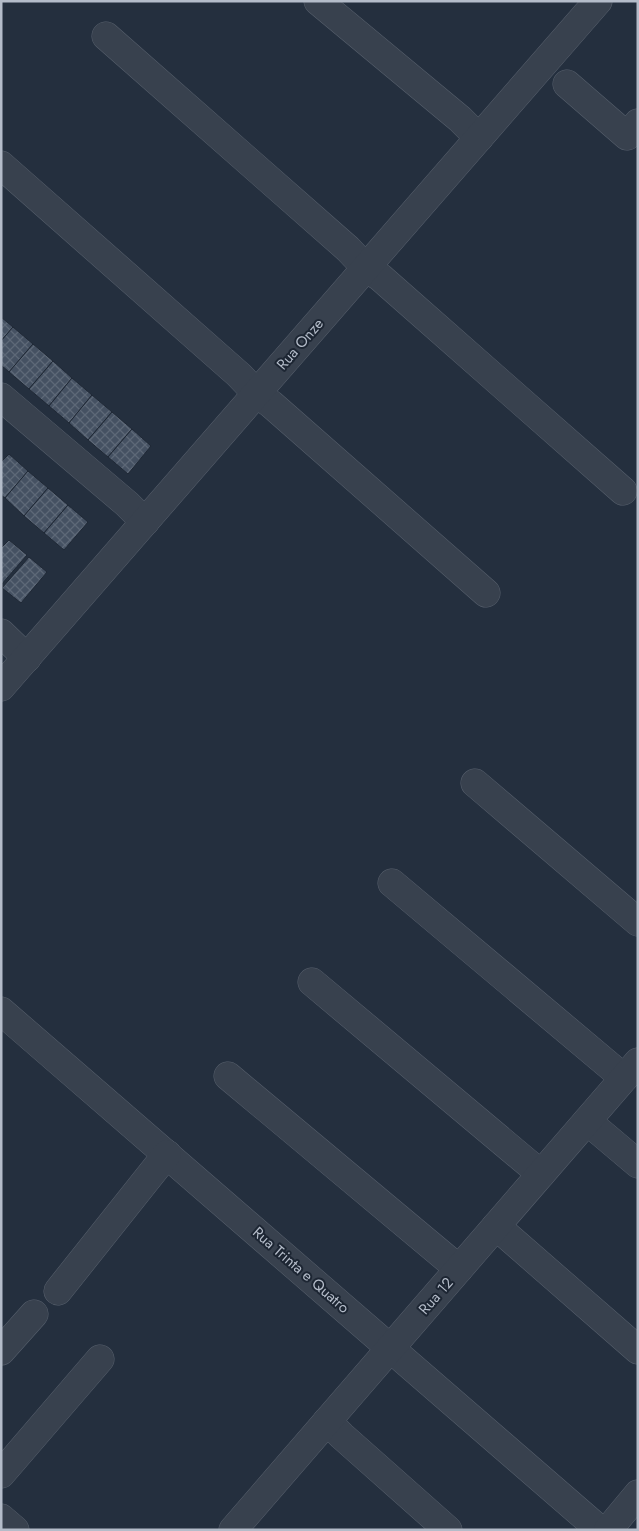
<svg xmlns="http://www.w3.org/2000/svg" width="639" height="1531" font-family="Jost,sans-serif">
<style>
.building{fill:url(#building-cross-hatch);stroke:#1f2835}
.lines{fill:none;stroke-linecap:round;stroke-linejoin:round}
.minor-casing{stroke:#565f6c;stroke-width:29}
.minor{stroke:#38414e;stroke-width:28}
.labels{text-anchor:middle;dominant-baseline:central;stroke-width:4;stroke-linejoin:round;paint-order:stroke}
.street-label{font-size:15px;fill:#b4bcc9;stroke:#1d2633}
</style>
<defs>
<pattern id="building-cross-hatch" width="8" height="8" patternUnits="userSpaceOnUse" patternTransform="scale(1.25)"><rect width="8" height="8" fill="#455162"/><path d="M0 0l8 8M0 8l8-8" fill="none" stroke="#5d6877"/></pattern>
</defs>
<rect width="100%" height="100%" fill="#242f3e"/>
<!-- building -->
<g class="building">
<path d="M1,317L13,327L1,341Z"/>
<path d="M13,327L33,344L9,372L1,365V341Z"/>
<path d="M33,344L53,361L29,389L9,372Z"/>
<path d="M53,361L72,378L49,406L29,389Z"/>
<path d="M72,378L92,395L69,423L49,406Z"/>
<path d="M92,395L112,412L88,440L69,423Z"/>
<path d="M112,412L132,429L108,457L88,440Z"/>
<path d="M132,429L151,446L128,474L108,457Z"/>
<path d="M9,454L28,471L5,498L1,495V462Z"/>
<path d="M28,471L48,488L24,516L5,498Z"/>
<path d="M48,488L68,505L44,533L24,516Z"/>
<path d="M68,505L88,522L64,550L44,533Z"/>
<path d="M9,540L27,555L1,585V548Z"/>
<path d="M29,557L47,572L21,603L2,588Z"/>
</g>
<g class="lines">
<defs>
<g id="minor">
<path d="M318,1L460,119L479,138"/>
<path d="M106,36L348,249L366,268L380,277L623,491"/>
<path d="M567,84L627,136L638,123"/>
<path d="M1,165L239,375L257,394L271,404L486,593"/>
<path d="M1,397L127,504L145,522"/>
<path d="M1,633L27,658"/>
<path d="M1,687L598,1"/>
<path d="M475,783L638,922"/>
<path d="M392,883L624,1078"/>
<path d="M312,982L541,1174"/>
<path d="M1,1011L600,1530"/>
<path d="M228,1076L459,1269"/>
<path d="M587,1121L638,1164"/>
<path d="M496,1226L638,1350"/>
<path d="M58,1291L167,1154"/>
<path d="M1,1351L34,1314"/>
<path d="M327,1421L342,1436L448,1530"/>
<path d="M1,1474L100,1359"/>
<path d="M1,1518L15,1530"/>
<path d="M233,1530L638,1062"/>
<path d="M608,1530L638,1494"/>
</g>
</defs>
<!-- minor casing -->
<use href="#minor" class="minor-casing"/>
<!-- minor -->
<use href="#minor" class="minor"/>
</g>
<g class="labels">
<!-- street labels -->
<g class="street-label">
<text transform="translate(300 344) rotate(-49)">Rua Onze</text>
<text transform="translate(301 1270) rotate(41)">Rua Trinta e Quatro</text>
<text transform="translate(436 1296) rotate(-49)">Rua 12</text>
</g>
</g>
<!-- border -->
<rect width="639" height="1531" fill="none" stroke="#b4bcc9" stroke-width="5"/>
</svg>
